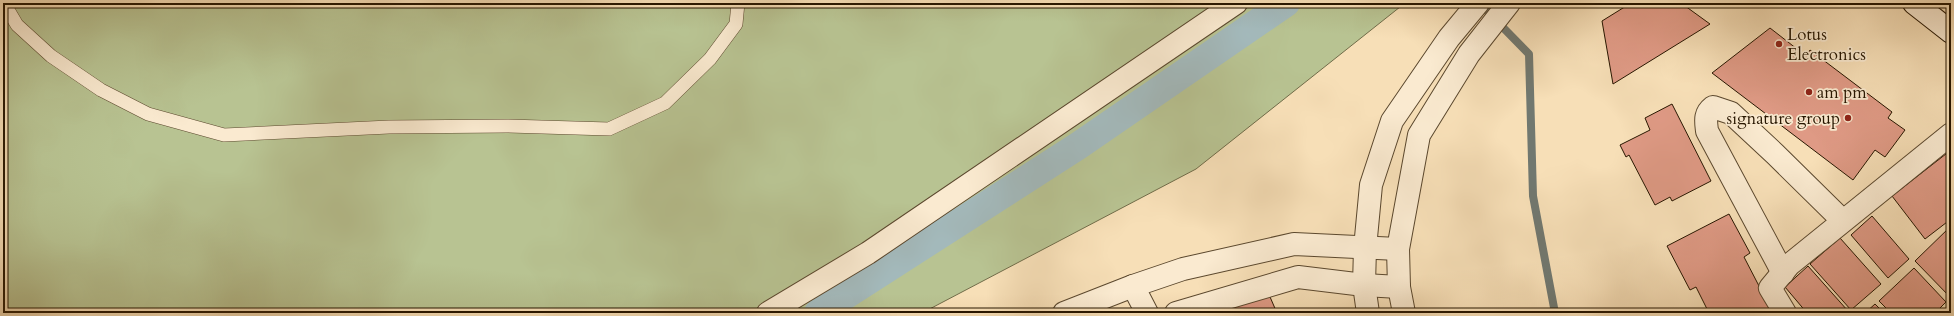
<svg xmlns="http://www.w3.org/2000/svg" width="1954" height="316" font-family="Cardo,serif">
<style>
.green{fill:#b8c392;stroke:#706c49}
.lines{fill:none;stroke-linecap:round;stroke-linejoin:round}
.stream{stroke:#717870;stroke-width:8}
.canal{stroke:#a3b9bb;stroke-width:28}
.building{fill:#df9a85;stroke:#271600}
.service-casing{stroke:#5b482e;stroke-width:14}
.minor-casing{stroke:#5b482e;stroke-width:24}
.tertiary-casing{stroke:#5b482e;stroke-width:24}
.secondary-casing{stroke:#271600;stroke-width:24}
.service{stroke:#faead0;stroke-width:13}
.minor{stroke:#faead0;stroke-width:22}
.tertiary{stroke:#faead0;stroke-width:22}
.secondary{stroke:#faead0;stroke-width:22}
.poi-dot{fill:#8f2418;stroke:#faead0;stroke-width:1.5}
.labels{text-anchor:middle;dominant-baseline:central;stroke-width:3.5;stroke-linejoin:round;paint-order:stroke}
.poi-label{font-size:17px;fill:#271600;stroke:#faead0;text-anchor:start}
</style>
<rect width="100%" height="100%" fill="#f7dfb7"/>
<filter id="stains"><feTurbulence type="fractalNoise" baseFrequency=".005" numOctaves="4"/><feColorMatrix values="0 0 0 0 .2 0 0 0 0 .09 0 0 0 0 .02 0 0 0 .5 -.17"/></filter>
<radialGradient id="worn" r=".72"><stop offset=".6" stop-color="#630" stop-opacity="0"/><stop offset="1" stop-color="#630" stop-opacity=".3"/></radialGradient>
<!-- green -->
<path class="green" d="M3,3H1405L1196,169L922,313H14L3,308Z"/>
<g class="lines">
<!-- stream -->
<path class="stream" d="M1479,3L1529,54L1533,196L1555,313"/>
<!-- canal -->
<path class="canal" d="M818,313L1078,146L1286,3"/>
</g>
<!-- building -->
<g class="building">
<path d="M1631,3H1681L1710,24L1613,84L1602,21Z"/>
<path d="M1770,28L1806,56L1810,50L1892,112L1888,118L1905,130L1885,157L1875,150L1853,180L1712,73Z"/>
<path d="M1672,104L1711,181L1672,201L1670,197L1655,205L1629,155L1626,157L1620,145L1650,130L1645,118Z"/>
<path d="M1951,150V219L1925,239L1892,196Z"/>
<path d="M1729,214L1750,253L1744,257L1773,313H1709L1696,287L1690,290L1667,246Z"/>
<path d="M1872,216L1909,259L1888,278L1851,235Z"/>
<path d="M1951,226V298L1915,261Z"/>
<path d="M1840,238L1881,284L1851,310L1810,264Z"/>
<path d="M1808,266L1848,311L1846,313H1807L1785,287Z"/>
<path d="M1914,268L1946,302L1935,313H1891L1879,301Z"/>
<path d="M1267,290L1277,313H1222L1221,311Z"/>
<path d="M1875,304L1884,313H1865Z"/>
</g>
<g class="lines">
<defs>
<path id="service" d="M4,3L17,25L51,56L101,90L148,114L224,135L389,127L508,126L609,129L665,103L710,59L736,24L738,3"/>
<g id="minor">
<path d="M1783,273L1707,131C1706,121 1704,114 1713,107L1731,113L1775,154L1842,220"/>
<path d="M1133,286L1147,313"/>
<path d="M1785,313L1770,288L1789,265L1951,134"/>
</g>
<g id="tertiary">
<path d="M768,313L868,253L1236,3"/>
<path d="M1064,313L1133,286L1183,269L1294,244L1398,249"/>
<path d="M1176,313L1298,277L1364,285L1399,287"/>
<path d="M1368,313L1364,285L1365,248L1371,185L1392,121L1449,38L1478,3"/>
<path d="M1404,313L1399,287L1398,249L1419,135L1469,54L1509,3"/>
</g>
<path id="secondary" d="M1914,3L1951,32"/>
</defs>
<!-- service casing -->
<use href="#service" class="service-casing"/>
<!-- minor casing -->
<use href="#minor" class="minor-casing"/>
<!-- tertiary casing -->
<use href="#tertiary" class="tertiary-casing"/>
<!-- secondary casing -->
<use href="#secondary" class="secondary-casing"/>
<!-- service -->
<use href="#service" class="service"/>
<!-- minor -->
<use href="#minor" class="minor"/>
<!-- tertiary -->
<use href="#tertiary" class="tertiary"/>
<!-- secondary -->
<use href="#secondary" class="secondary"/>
</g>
<!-- markers -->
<g class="poi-dot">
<circle cx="1779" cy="44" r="4"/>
<circle cx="1809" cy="92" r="4"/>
<circle cx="1848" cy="118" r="4"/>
</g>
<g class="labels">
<!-- poi labels -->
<g class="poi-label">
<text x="1787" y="34">Lotus<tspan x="1787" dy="20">Electronics</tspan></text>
<text x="1817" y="92">am pm</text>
<text x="1840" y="118" text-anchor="end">signature group</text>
</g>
</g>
<!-- margin -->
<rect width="1954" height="316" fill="none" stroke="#f7dfb7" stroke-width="16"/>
<rect x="4" y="4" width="1946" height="308" fill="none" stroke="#271600" stroke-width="2"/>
<rect x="8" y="8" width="1938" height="300" fill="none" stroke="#271600"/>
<rect width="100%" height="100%" filter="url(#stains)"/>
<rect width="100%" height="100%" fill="url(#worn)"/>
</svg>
